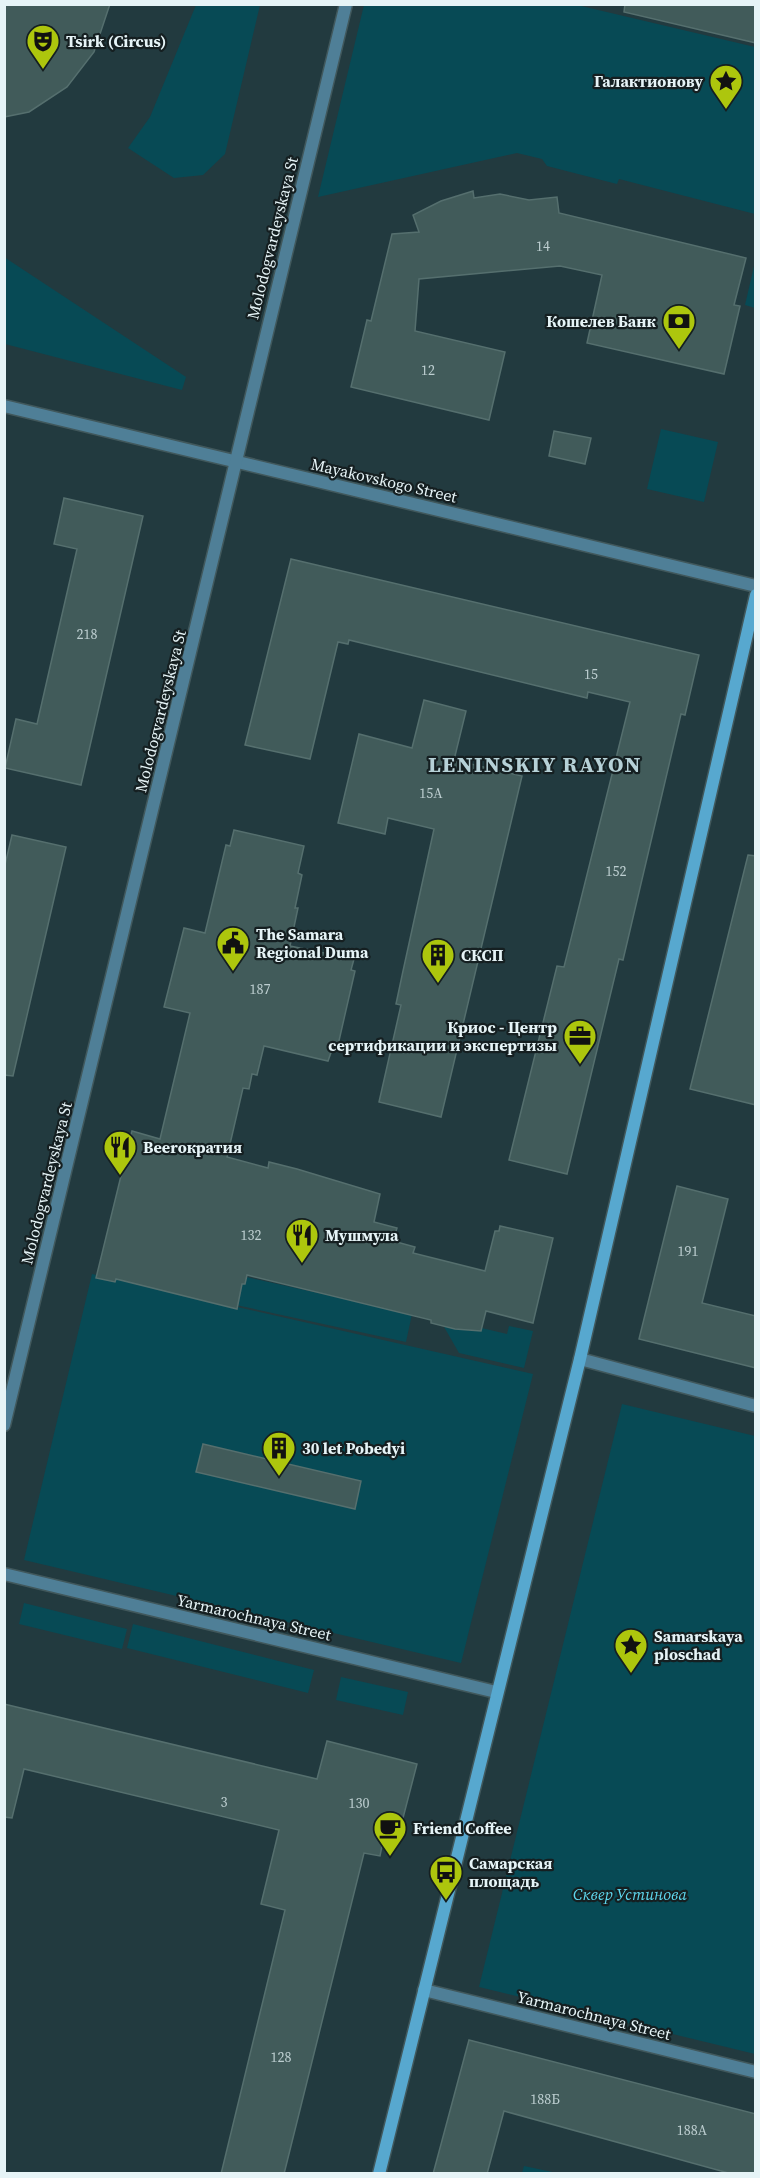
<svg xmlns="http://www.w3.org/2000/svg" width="760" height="2178" font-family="'Source Serif 4',serif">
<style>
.green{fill:#074a55}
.building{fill:#415b5a;stroke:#556f6e;stroke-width:1.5}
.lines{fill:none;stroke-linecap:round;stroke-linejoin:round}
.street-casing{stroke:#41585c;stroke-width:15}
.secondary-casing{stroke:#41585c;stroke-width:15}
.street{stroke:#4f7f97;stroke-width:12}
.secondary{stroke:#57a8cf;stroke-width:12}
.labels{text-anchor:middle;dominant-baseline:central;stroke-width:4.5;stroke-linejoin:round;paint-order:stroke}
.number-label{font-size:14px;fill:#bdced0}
.poi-label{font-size:16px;font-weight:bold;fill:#e6f4f7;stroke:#151f21;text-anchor:start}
.street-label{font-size:16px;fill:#e6f4f7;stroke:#151f21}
.park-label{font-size:16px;font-style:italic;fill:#5ed8ef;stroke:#151f21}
.district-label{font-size:22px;font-weight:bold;letter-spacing:1.5px;fill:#b6d1d7;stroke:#151f21}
</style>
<rect width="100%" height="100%" fill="#223a3f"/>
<!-- green -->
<g class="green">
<path d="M196,5H260L225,154L203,175L174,178L128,148L150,117Z"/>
<path d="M364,5H577L755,47V214L619,179L617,184L547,166L542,159L517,153L318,197Z"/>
<path d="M4,257L186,377L182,390L5,344Z"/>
<path d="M755,262H756L755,308L745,305Z"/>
<path d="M661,429L718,442L704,502L647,489Z"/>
<path d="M92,1274L533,1374L461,1663L24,1560Z"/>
<path d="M242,1276L412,1314L406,1342L236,1305Z"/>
<path d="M439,1318L507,1334L509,1326L533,1331L524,1368L459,1353Z"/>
<path d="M622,1404L755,1436V2054L479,1987Z"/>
<path d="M24,1603L127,1629L122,1649L19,1624Z"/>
<path d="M133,1624L314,1670L308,1693L127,1648Z"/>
<path d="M341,1677L408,1692L403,1715L336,1700Z"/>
<path d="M524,2166L557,2173H522Z"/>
</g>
<!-- building -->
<g class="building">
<path d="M4,4H110L94,52L67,87L29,112L4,117Z"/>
<path d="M625,4H756V43L624,12Z"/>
<path d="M473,191L474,198L500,194L529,200L557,197L559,213L746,258L734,305L740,306L724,374L587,343L602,275L560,266L419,279L415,331L505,352L489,420L351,387L367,320L371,321L392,234L419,232L413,215L441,201Z"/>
<path d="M554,431L591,438L585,464L549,456Z"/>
<path d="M64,498L143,516L81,785L5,768L16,719L37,724L77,549L54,544Z"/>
<path d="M291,559L699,655L685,715L681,714L623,960L619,959L567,1174L509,1160L557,966L564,967L630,702L588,692L587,698L349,640L348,644L338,642L310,759L245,745Z"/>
<path d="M424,700L466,711L454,760L522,776L441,1117L379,1102L401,1005L396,1004L403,971L434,829L388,818L385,834L338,823L359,734L412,748Z"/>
<path d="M234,830L304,846L298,873L302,875L295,908H298L290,946L354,959L351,970L355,971L338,1045L334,1044L328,1061L264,1046L257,1075L252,1074L249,1089L243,1088L227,1157L268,1168L269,1162L297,1169L380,1194L374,1222L397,1228L393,1241L415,1247L413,1253L485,1271L495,1231H499L500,1226L553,1238L533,1323L486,1311L481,1331L455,1329L431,1323V1320L247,1275L245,1284H242L237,1309L116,1279L115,1282L96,1278L132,1131L160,1139L190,1013L164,1007L184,928L205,933L226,845L230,846Z"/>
<path d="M12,835L66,847L13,1076L4,1075V869Z"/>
<path d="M748,855L756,856V1105L690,1089Z"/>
<path d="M677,1186L728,1199L702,1303L756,1316V1368L639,1339Z"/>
<path d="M203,1444L361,1481L355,1509L196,1472Z"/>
<path d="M4,1704L317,1779L327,1741L417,1764L396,1845L383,1841L380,1856L364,1853L284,2174H221L285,1910L261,1904L279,1830L24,1769L12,1818L4,1817Z"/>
<path d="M469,2040L756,2114V2174H732L504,2111L487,2174H433Z"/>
</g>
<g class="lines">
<defs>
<g id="street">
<path d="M4,406L756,586"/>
<path d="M580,1359L756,1406"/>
<path d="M4,1425L346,4"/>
<path d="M4,1574L496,1692"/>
<path d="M424,1990L756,2072"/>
</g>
<path id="secondary" d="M379,2174L580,1359L756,595"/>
</defs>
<!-- street casing -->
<use href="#street" class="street-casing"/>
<!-- secondary casing -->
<use href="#secondary" class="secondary-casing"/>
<!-- street -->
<use href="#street" class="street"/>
<!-- secondary -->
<use href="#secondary" class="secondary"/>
</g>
<!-- icons -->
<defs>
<symbol id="theatre-pin" viewBox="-11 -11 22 30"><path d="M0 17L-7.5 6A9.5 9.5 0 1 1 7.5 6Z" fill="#adc60d" stroke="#151f21"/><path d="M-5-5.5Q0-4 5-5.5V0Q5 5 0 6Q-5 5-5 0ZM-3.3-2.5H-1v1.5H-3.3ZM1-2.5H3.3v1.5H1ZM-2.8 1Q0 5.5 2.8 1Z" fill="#111"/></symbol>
<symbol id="sight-pin" viewBox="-11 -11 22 30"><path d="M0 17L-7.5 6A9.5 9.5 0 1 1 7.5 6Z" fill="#adc60d" stroke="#151f21"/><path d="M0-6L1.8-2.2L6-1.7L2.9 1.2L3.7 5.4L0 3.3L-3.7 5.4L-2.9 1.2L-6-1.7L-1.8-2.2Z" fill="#111"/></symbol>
<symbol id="bank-pin" viewBox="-11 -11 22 30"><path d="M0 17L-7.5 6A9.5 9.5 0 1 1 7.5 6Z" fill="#adc60d" stroke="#151f21"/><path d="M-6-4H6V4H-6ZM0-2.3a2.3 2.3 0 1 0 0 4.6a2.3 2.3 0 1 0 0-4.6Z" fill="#111"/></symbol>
<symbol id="civic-pin" viewBox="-11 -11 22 30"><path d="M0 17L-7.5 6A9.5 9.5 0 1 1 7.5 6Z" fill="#adc60d" stroke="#151f21"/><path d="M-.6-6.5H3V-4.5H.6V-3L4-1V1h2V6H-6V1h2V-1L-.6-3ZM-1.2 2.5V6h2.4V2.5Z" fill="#111"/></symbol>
<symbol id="building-pin" viewBox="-11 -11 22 30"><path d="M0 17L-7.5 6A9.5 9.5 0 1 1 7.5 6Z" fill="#adc60d" stroke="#151f21"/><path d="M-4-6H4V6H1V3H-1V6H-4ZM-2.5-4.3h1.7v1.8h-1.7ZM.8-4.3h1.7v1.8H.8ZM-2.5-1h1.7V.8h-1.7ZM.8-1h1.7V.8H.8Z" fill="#111"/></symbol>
<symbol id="office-pin" viewBox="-11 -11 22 30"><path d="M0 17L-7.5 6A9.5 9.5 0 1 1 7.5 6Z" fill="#adc60d" stroke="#151f21"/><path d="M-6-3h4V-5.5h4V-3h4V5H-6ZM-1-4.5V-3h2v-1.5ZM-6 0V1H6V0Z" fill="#111"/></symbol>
<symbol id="restaurant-pin" viewBox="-11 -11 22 30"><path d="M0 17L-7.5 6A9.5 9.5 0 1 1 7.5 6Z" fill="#adc60d" stroke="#151f21"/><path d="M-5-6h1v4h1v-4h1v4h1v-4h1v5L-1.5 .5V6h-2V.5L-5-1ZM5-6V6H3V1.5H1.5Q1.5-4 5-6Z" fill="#111"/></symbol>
<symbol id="cafe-pin" viewBox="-11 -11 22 30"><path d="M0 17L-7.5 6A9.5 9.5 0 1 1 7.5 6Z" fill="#adc60d" stroke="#151f21"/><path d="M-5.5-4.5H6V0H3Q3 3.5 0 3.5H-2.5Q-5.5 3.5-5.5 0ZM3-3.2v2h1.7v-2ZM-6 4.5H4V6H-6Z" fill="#111"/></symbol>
<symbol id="bus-pin" viewBox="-11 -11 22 30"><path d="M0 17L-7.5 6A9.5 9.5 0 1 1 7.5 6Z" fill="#adc60d" stroke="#151f21"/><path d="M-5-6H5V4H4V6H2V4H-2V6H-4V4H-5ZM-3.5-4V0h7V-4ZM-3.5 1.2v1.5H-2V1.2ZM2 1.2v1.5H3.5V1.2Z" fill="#111"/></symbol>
</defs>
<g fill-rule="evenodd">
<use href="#theatre-pin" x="24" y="22" width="38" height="52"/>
<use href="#sight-pin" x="707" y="62" width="38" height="52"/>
<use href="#bank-pin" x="660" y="302" width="38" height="52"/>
<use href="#civic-pin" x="214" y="924" width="38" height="52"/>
<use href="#building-pin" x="419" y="936" width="38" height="52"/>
<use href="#office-pin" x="561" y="1017" width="38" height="52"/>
<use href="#restaurant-pin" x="101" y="1128" width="38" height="52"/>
<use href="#restaurant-pin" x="283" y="1216" width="38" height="52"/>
<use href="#building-pin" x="260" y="1429" width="38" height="52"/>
<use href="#sight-pin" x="612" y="1626" width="38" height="52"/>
<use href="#cafe-pin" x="371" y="1809" width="38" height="52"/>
<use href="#bus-pin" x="427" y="1853" width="38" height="52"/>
</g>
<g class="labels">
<!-- number labels -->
<g class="number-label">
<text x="543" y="246">14</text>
<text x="428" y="370">12</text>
<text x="87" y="634">218</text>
<text x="591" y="674">15</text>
<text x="431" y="793">15А</text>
<text x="616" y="871">152</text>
<text x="260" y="989">187</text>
<text x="251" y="1235">132</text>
<text x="688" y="1251">191</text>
<text x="224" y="1802">3</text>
<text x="359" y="1803">130</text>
<text x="281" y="2057">128</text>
<text x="545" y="2099">188Б</text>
<text x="692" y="2130">188А</text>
</g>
<!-- poi labels -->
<g class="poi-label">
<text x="66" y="41">Tsirk (Circus)</text>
<text x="703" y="81" text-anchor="end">Галактионову</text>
<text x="656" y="321" text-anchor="end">Кошелев Банк</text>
<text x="256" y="934">The Samara<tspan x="256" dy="18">Regional Duma</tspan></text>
<text x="461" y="955">СКСП</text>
<text x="557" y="1027" text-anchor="end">Криос - Центр<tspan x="557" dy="18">сертификации и экспертизы</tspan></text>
<text x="143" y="1147">Beerократия</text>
<text x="325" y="1235">Мушмула</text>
<text x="302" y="1448">30 let Pobedyi</text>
<text x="654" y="1636">Samarskaya<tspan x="654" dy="18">ploschad</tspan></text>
<text x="413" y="1828">Friend Coffee</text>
<text x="469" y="1863">Самарская<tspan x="469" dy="18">площадь</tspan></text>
</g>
<!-- street labels -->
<g class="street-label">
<text transform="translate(272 238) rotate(-76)">Molodogvardeyskaya St</text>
<text transform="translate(384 480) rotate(13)">Mayakovskogo Street</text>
<text transform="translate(160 711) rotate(-76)">Molodogvardeyskaya St</text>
<text transform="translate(46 1183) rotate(-76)">Molodogvardeyskaya St</text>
<text transform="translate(254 1617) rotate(13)">Yarmarochnaya Street</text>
<text transform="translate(594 2015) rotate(14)">Yarmarochnaya Street</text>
</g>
<!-- park labels -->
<g class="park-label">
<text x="630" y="1894">Сквер Устинова</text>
</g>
<!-- district labels -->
<g class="district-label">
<text x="535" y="764">LENINSKIY RAYON</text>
</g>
</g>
<!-- border -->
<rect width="760" height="2178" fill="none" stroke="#e6f4f7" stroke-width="12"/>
</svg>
